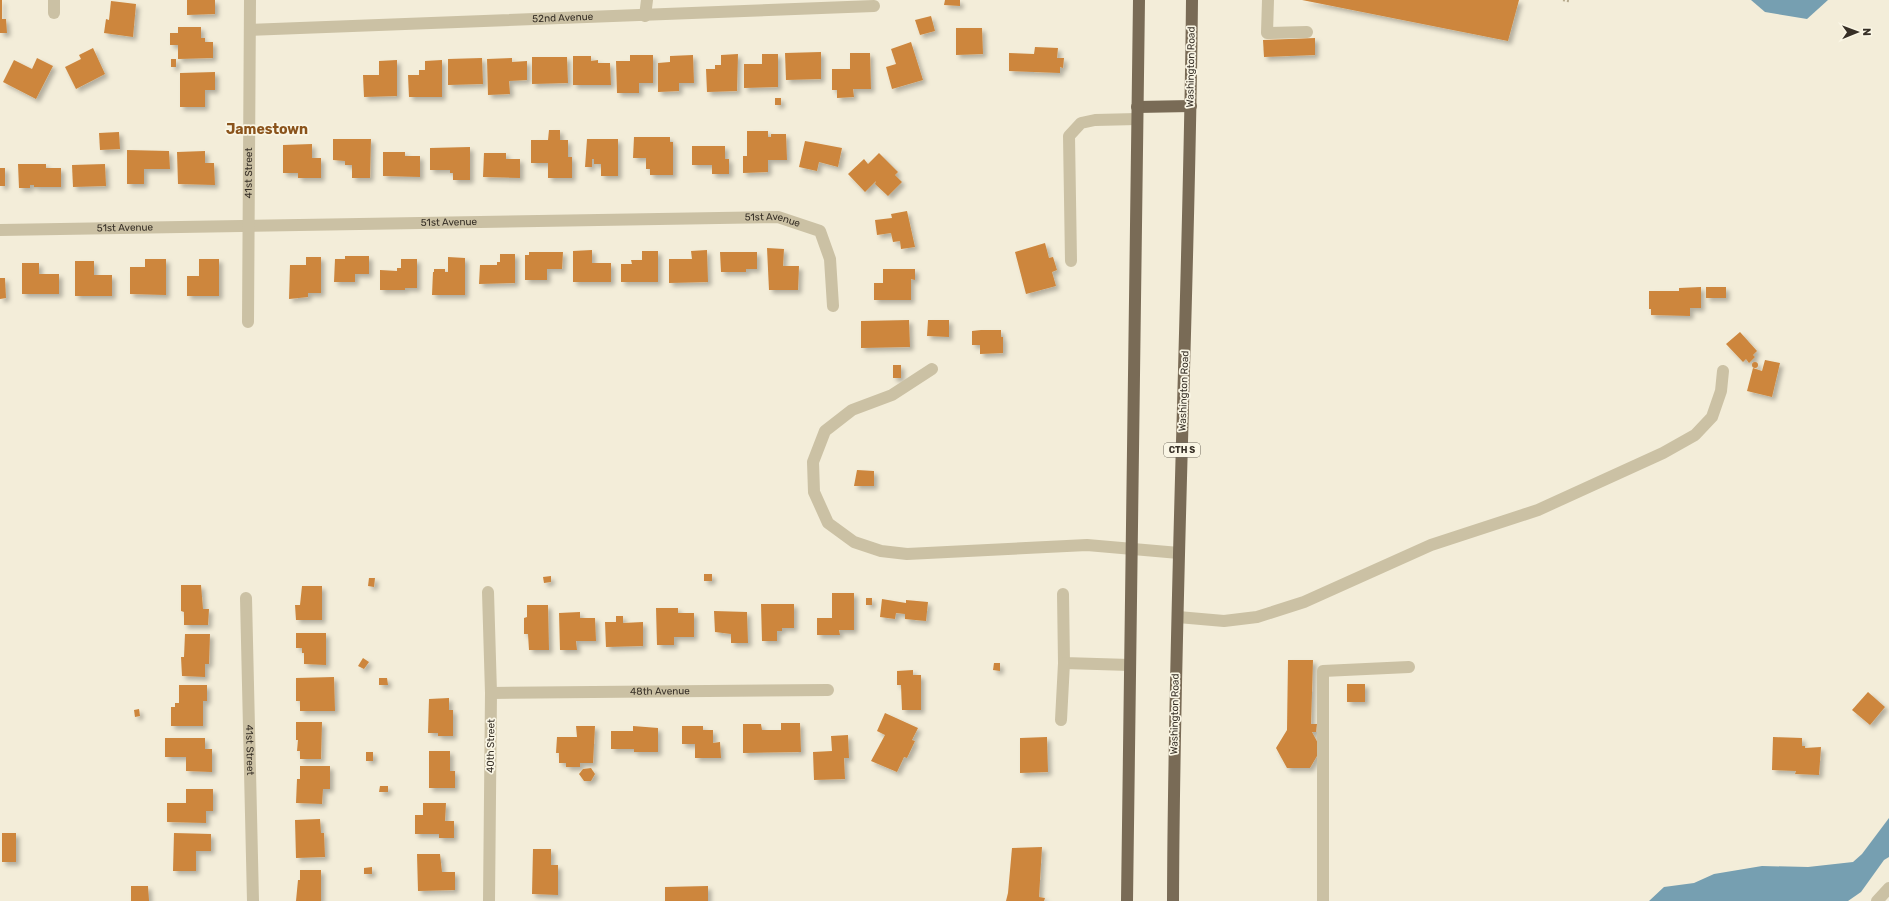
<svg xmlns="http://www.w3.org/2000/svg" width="1889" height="901" font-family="Rubik,sans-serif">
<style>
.water{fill:#769fb1}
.building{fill:#cd863c;filter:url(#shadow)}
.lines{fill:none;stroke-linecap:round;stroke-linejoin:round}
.path{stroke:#b7ab8e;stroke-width:2.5;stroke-dasharray:2 2;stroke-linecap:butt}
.minor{stroke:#cbc1a4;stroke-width:12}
.major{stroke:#796b56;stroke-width:12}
.labels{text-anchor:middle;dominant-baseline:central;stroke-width:3.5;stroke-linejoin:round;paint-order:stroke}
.shield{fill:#faf6e5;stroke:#716b5f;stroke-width:1}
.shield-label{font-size:9px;font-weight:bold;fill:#362f26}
.street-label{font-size:10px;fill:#362f26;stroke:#faf6e5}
.district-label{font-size:14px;font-weight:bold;fill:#8a531b;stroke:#faf6e5}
</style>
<defs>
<filter id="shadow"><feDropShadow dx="3.5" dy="3.5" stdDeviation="2" flood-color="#0004"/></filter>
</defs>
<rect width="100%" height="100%" fill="#f3edd9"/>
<!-- water -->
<g class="water">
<path d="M1751,0H1828L1807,19L1765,12Z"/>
<path d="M1889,818V857L1884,860L1861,892L1848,901H1649L1664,887L1694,883L1714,874L1762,866L1808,867L1853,862L1862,854Z"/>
</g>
<!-- building -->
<g class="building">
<path d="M0,0H2V19H6L7,33H0Z"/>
<path d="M187,0H215V14L187,15Z"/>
<path d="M945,0H960V6L944,5Z"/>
<path d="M1302,0H1519L1508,41Z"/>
<path d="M111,1L136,4L133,37L104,33L106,19L109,20Z"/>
<path d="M931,16L935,31L920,35L915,20Z"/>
<path d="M178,27H201V38H205V42H213V58L178,59V45H170V33H178Z"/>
<path d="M956,28H982L983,54L956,55Z"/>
<path d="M1315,38V55L1264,57L1263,40Z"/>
<path d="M911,42L923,80L892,89L886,67L896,64L891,49Z"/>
<path d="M1035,47L1058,48L1057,58H1064L1063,68L1060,67V73L1009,71V53L1034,54Z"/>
<path d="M93,48L105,74L76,89L65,67L81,59L79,55Z"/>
<path d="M821,52V79L786,80L785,53Z"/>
<path d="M850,53H870L871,89H853L854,97L837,98V90H832V69H850Z"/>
<path d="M738,54L737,91L707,92L706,69H715V65H721V55Z"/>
<path d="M762,54H778V87L744,88V64H762Z"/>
<path d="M630,55H653V83H639V93H617L616,61H630Z"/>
<path d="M693,55L694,83H679V91L658,92V63L670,62V56Z"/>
<path d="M573,56H591V61L598,60V63H610L611,85H573Z"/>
<path d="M532,57H567L568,83L532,84Z"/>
<path d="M37,58L53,66L36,99L3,82L14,60L32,69Z"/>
<path d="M482,58L483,84L448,85V59Z"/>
<path d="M512,58V62L527,61V80L509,81L510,94L488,95L487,59Z"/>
<rect x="171" y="59" width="5" height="8"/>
<path d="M397,60V96L364,97L363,75H379V61Z"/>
<path d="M442,60V97H409L408,75H419V70H425V61Z"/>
<path d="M215,72V90H205V107H180V73Z"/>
<rect x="775" y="98" width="6" height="7"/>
<path d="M549,130H560V140H568V157H572V178H548V163H531V140H548Z"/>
<path d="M747,131H768V137H771V134H786L787,160H768V172L743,173V156H747Z"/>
<path d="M119,132L120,149L100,150L99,133Z"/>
<path d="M634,137H670V142H673V175H650V169H646V158H633Z"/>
<path d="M333,139H371L370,178H352V165H345V161L333,160Z"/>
<path d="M587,139H618V176H601V164H594V159H592V167H585Z"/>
<path d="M805,141L842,148L838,167L819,162L817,171L799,167Z"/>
<path d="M312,144V158H321V178H298V173H283V145Z"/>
<path d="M692,146H725V159H729V174H712V165H692Z"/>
<path d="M470,147V180H453V173H450V170H430V148Z"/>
<path d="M127,150L169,151L170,169H144V184H127Z"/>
<path d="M205,151V163H214L215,185L178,184L177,152Z"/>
<path d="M383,152H405V156H420V177L383,176Z"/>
<path d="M484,153H506V159H520V178L483,177Z"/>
<path d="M879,153L898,172L895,175L902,182L888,196L875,184L876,181L865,192L848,174L864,159L868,164Z"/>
<path d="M18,164H46V168H61V187H34V185H30V188H19Z"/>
<path d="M105,164L106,186L73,187L72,165Z"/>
<rect x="0" y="168" width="5" height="18"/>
<path d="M907,211L915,247L901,249L900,241L893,242L891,233L877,235L875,220L892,218L891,214Z"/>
<path d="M1045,243L1049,258L1053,257L1057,270L1052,272L1056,286L1026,294L1015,252Z"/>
<path d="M767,248L784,249L783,266H799L798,290H769Z"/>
<path d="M592,250V263H611V282H573V251Z"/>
<path d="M707,250L708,282L669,283V259H692L691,251Z"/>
<path d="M642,251H658V282H621V264H632L631,260H642Z"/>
<path d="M529,252H563L562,269H547V280H525V255H529Z"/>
<path d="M720,252H757V269H746V272H721Z"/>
<path d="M500,254H515V283L479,284L480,265H497V262H500Z"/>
<path d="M345,256H369V274H355V282H334L335,259H345Z"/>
<path d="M306,257H321V293H308V297L289,299L290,265H306Z"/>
<path d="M448,257L465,258V295H432L433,272H434V269H445V272H448Z"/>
<path d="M145,259H166V295L130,294V267H145Z"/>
<path d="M199,259H219V296H187V276H199Z"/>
<path d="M401,259H417V288H405V290H380V270L397,271V268H401Z"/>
<path d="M75,261H94V275H112V296H75Z"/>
<path d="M22,263H39V274H59V294H22Z"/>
<path d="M883,269H915V280L911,279V300H874V283H883Z"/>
<path d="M0,278H5L6,298L0,299Z"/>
<path d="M1701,287V308H1690V316L1651,315V309H1649V291H1679V288Z"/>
<rect x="1706" y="287" width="20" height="11"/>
<path d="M909,320L910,347L861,348V321Z"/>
<path d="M928,320H949V337L927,336Z"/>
<path d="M981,330H1001V337H1003V353L980,354V345H972V331Z"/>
<path d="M1740,332L1757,351L1753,355L1755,357L1749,363L1746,359L1743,362L1726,344Z"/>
<path d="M1765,360L1780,363L1772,397L1747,391L1753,368L1762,371Z"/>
<circle cx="1755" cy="365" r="3"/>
<rect x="893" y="365" width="8" height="13"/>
<path d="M857,470L874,471V486H854Z"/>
<rect x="704" y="574" width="8" height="7"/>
<path d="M551,576V582L544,583L543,577Z"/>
<path d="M369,578H375L374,587L368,586Z"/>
<path d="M181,585H201L203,609H209L208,625H184V612L181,611Z"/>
<path d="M302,586H322V620H296L295,605H300Z"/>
<path d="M832,593H854V630H839L840,635H817V618H832Z"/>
<rect x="866" y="598" width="6" height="7"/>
<path d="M882,599L906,603V600L928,602L926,621L905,619V614L896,613L895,619L880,617Z"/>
<path d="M761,604H794V628H782V631H777V641H762Z"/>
<path d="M527,605H548L549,650H529L528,634H524V618L527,617Z"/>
<path d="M656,608H678V613H694V637H674V645H657Z"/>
<path d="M714,611L747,612L748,643H731V634L715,632Z"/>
<path d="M580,612V618H595L596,641H576L577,650H560L559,613Z"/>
<path d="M616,616H623V623L643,622V646L606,647L605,622H616Z"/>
<path d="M296,633H326V665L304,664V653H302V648H296Z"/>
<path d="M185,634H210L209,664H205V677L182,676L181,657H184Z"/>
<path d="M363,658L369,662L364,669L358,666Z"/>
<path d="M1288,660H1313L1311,724H1317L1316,732H1312L1321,749L1310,768H1287L1276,748L1287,730Z"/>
<path d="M994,663H1000V671L993,670Z"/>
<path d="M913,670V675H921V710H902L901,685H897V671Z"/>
<path d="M334,677L335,711H300V701H296V678Z"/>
<path d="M379,678H387L388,685H379Z"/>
<rect x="1347" y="684" width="18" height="18"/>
<path d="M179,685H207V701H203V726H171V707H175V703H179Z"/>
<path d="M1868,692L1885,707L1870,725L1852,710Z"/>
<path d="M449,698V710H453V736H438V733H428L429,699Z"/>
<path d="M139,709L140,716L135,717L134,710Z"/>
<path d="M885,713L918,728L912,740L915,741L907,758L904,757L897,772L871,761L885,735L877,731Z"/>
<path d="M296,722H322L321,759H300V751H297L298,740H296Z"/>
<path d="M781,723H800L801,752L743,753V724H761L762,730H781Z"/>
<path d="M576,726H595L593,763H580V767H566V763H559V753H556L557,737H577Z"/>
<path d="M633,726L658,728V752H634V749H611V731H633Z"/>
<path d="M682,726H703V730H713V743L720,742L721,758H695V744H682Z"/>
<path d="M848,735L849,758H844L845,779L814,780L813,752L832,751L831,736Z"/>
<path d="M1047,737L1048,772L1020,773V738Z"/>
<path d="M1773,737L1802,738V746H1805V748L1821,747L1819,775L1795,774L1796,771L1772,770Z"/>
<path d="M165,738H205V749H212V772L186,771V757H165Z"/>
<path d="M429,751H450V771H455V788H429Z"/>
<rect x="366" y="752" width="7" height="9"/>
<path d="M300,766H330V789H323L322,804L296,803L297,779H300Z"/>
<path d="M591,768L595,774L591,781H584L579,774L583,769Z"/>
<path d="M380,786H388V792H379Z"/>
<path d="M186,789H213V811H206V823L167,822V803H186Z"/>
<path d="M423,803H446L445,821H454V838H439V834H415V815H423Z"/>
<path d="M320,819L321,833H324L325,857L296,858L295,820Z"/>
<rect x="2" y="833" width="14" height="29"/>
<path d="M174,833L211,834V851H196V871H173Z"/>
<path d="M1042,847L1039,897L1045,898L1044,901H1006L1008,893L1012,848Z"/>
<path d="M533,849H551V865H558V895L532,894Z"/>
<path d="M417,854H440L442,872H455V890L418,891Z"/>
<path d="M372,867V874H364V868Z"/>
<path d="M300,870H321V901H296L298,880H300Z"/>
<path d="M131,886H148L149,901H131Z"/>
<path d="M708,886V901H665V887Z"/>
</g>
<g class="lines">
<!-- path -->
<path class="path" d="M1563,0L1569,1V0"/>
<!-- minor -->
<g class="minor">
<path d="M54,0V13"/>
<path d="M1268,0L1267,33L1307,32"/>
<path d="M645,16L647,0"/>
<path id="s1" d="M250,30L874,6"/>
<path id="s2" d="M0,230L778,217L820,231L830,259L833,306"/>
<path d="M1071,261L1069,136L1081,123L1095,120L1137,119"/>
<path id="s3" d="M248,322L250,0"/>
<path d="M932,369L892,395L852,410L825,431L813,462L814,492L828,523L854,542L881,551L907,554L1087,545L1179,553"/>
<path d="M488,592L491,693L489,901"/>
<path d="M1063,594L1064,663L1130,665"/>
<path id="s4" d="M246,598L253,901"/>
<path d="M1178,617L1224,621L1257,617L1304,602L1431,545L1538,510L1663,453L1695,435L1712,417L1721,391L1723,371"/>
<path id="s5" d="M491,693L828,690"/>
<path d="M1061,720L1064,663"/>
<path d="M1323,901V671L1409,667"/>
<path d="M1877,901L1889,888"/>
</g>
<!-- major -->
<g class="major">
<path d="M1137,107L1191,106"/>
<path d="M1127,901L1139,0"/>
<path d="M1173,901C1174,601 1189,300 1192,0"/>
</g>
</g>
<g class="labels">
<!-- shield labels -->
<rect class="shield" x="1164" y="443" width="36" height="14" rx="3"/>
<g class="shield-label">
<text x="1182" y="450">CTH S</text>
</g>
<!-- street labels -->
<g class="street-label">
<text stroke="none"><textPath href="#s1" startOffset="313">52nd Avenue</textPath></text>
<text transform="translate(1191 67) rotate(-89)">Washington Road</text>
<text stroke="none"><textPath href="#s3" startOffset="149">41st Street</textPath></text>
<text stroke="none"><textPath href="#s2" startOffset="449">51st Avenue</textPath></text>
<text stroke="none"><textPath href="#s2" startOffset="773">51st Avenue</textPath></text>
<text stroke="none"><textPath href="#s2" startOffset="125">51st Avenue</textPath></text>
<text transform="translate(1184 391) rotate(-88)">Washington Road</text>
<text stroke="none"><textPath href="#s5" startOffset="169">48th Avenue</textPath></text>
<text transform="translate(1175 714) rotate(-89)">Washington Road</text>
<text transform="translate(491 746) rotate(-89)">40th Street</text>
<text stroke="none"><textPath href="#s4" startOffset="152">41st Street</textPath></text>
</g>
<!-- district labels -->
<g class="district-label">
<text x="267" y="129">Jamestown</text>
</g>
</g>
<!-- north arrow -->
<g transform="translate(1857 32) rotate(89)" stroke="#faf6e5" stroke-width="3" paint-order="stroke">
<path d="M0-3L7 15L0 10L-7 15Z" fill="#362f26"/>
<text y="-6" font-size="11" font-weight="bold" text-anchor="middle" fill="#362f26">N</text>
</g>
</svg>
